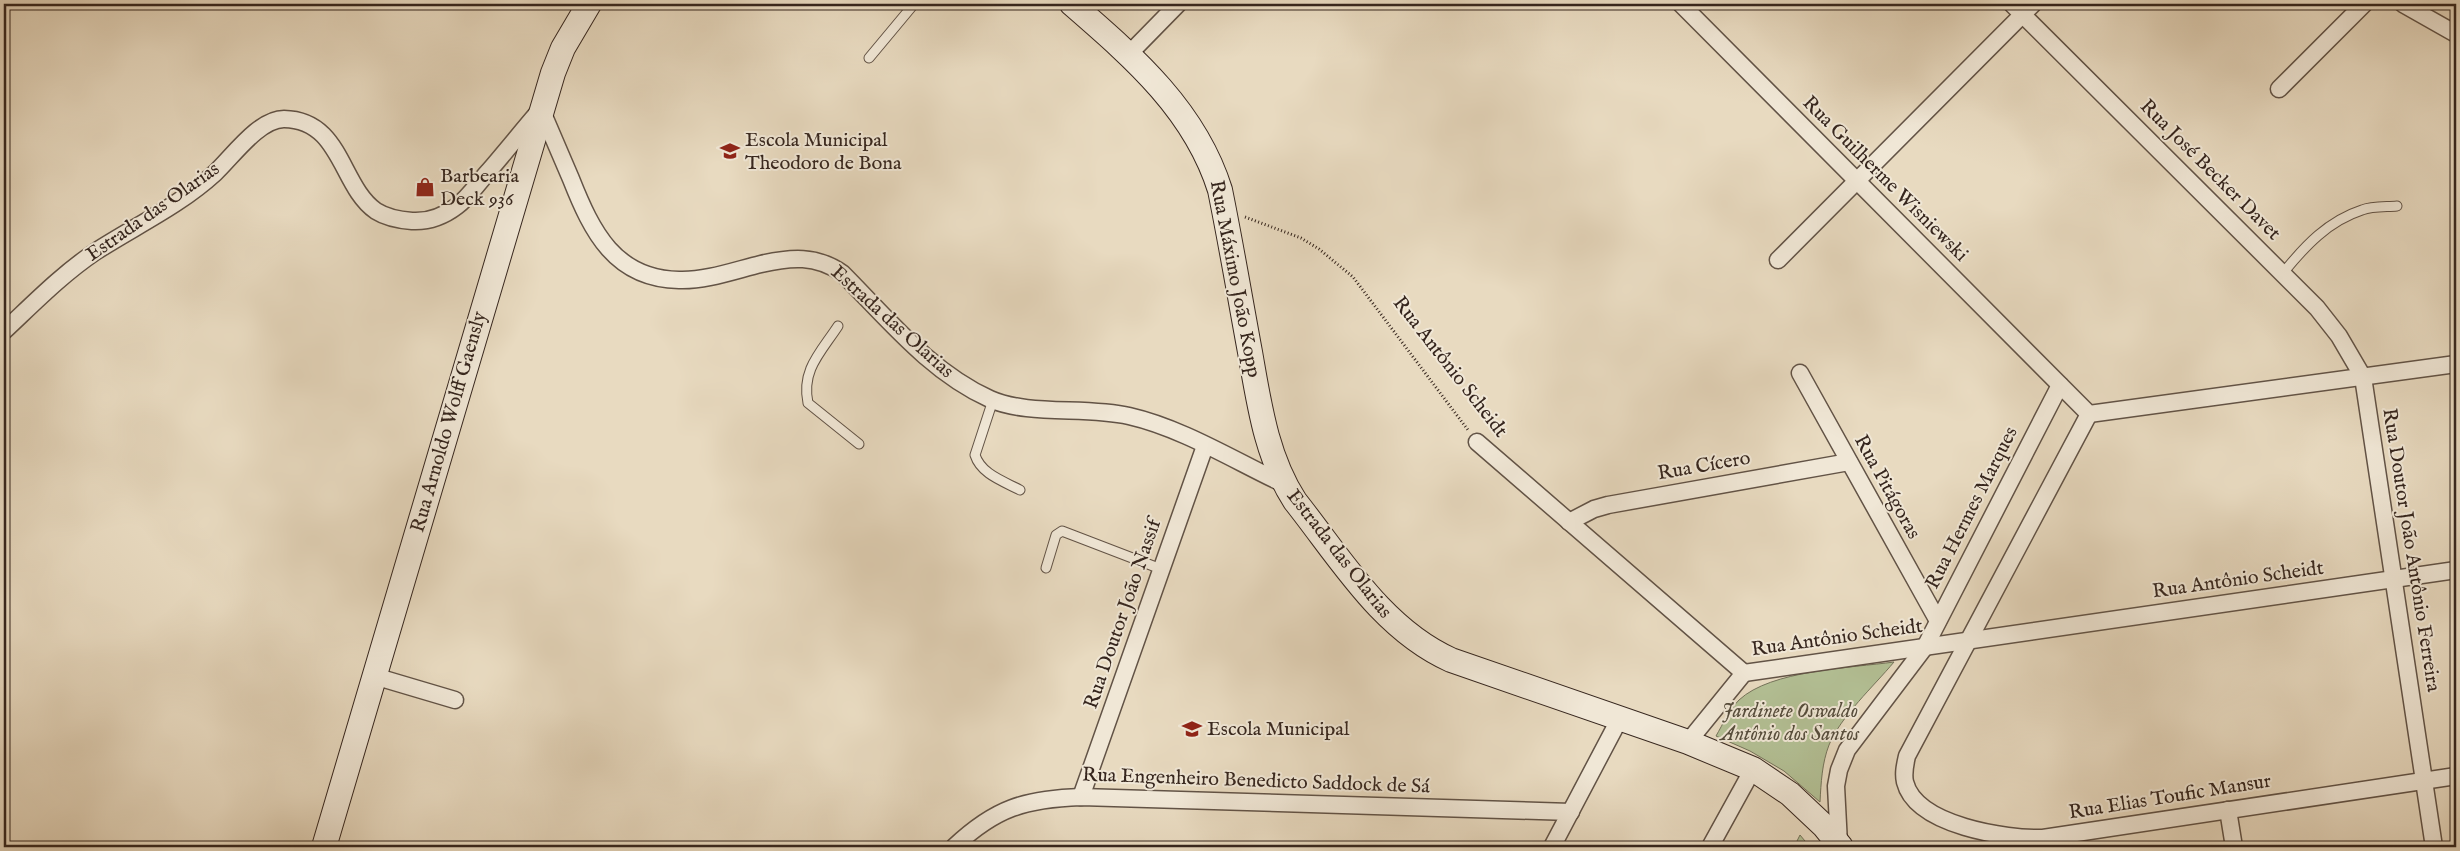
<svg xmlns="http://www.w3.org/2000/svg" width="2460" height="851" font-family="'IM FELL English',serif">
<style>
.green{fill:#b3c095;stroke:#74735a}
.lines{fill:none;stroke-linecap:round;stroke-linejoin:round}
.lane-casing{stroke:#625346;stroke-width:11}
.street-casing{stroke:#625346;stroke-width:19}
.secondary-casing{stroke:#36261e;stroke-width:26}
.path{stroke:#36261e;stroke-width:3;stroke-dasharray:1 2.5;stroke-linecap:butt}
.lane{stroke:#f0e7d6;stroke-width:9}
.street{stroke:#f0e7d6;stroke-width:16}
.secondary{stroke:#f0e7d6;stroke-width:24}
.labels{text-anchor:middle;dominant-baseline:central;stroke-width:4;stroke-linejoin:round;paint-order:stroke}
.poi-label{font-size:20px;fill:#36261e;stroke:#f0e7d6;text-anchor:start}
.street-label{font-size:20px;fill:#36261e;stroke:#f0e7d6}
.park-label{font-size:20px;font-style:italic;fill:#554c3c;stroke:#f0e7d6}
</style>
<rect width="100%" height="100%" fill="#e8dac0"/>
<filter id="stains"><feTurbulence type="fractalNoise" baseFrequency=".004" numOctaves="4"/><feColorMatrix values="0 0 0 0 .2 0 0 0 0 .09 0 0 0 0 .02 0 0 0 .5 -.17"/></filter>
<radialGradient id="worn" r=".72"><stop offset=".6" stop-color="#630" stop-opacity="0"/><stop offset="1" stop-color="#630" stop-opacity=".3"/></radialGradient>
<!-- green -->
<g class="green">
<path d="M1894,662C1874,686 1841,716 1829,745C1822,763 1821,783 1820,802L1784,771L1750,751L1716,736C1723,724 1729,710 1739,700C1771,670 1851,668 1894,662Z"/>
<path d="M1800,835L1810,847H1794Z"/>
</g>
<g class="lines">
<defs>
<g id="lane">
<path d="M869,58L914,4"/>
<path d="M2283,273C2305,246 2328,221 2362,210C2372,206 2386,207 2397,206"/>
<path d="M838,326C821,352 801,370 808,403L859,444"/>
<path d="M993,400L975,455C981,474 1003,481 1020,490"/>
<path d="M1046,568L1056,535L1062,531L1161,569"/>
</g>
<g id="street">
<path d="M1681,4L2089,414L2456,364"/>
<path d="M2012,4L2317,308L2339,336L2363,377L2434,847"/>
<path d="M2403,4L2456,34"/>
<path d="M1129,54L1178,4"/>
<path d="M2279,89L2364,4"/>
<path d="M1778,260L2033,4"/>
<path d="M4,331C33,304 61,275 95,252C135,226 179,206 215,173C233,156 259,119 284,119C342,120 340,186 376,211C387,218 399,220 412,221C429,222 444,216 457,206C469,197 478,183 488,172C506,151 523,130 541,109C551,132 561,156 571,179C592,232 615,279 679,280C706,281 736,270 761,264C791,257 816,255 842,273C887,318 930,372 990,399C1028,416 1087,406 1129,416C1182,428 1235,461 1284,484"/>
<path d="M1800,373L1938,621"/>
<path d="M2089,414L1907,756C1905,765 1903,773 1905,782C1916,826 2007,839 2043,838L2456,776"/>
<path d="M1477,442L1744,673L2456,570"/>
<path d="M1569,522L1594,509L1608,505L1849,462"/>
<path d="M374,676L455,700"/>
<path d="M1688,742L1744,673"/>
<path d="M1081,797L1205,446"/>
<path d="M2228,810L2234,847"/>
<path d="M1839,844L1836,786L1839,770L1847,750L1925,647L2060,385"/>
<path d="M954,847C995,808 1025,799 1081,797L1571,812"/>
<path d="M1552,847L1620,718"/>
<path d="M1710,847L1753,769"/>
</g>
<g id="secondary">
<path d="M1072,4C1133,57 1195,110 1220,190C1231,244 1240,298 1250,352C1259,403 1266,456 1295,501C1341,559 1382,629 1451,660L1688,742L1753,769L1790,794L1824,826L1841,847"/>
<path d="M324,847L553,73L563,48L589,4"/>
</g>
</defs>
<!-- lane casing -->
<use href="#lane" class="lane-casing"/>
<!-- street casing -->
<use href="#street" class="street-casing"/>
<!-- secondary casing -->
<use href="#secondary" class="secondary-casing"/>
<!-- path -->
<path class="path" d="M1245,217L1301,238L1319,249L1353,277L1468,430"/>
<!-- lane -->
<use href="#lane" class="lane"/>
<!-- street -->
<use href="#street" class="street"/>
<!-- secondary -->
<use href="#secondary" class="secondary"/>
</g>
<!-- icons -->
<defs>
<symbol id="school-bare" viewBox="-9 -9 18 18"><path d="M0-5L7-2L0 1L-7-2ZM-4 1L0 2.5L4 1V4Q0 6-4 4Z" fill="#8f2418" stroke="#f0e7d6" stroke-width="2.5" paint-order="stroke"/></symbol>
<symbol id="shop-bare" viewBox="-9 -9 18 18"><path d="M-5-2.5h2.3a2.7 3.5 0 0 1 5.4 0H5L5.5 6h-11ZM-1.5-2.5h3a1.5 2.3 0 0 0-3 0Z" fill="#8f2418" stroke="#f0e7d6" stroke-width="2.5" paint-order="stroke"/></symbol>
</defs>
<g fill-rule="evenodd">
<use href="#school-bare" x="716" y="137" width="28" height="28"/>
<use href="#shop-bare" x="411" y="173" width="28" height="28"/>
<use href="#school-bare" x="1178" y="715" width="28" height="28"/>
</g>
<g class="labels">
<!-- poi labels -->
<g class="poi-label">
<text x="745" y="140">Escola Municipal<tspan x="745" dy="23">Theodoro de Bona</tspan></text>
<text x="440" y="176">Barbearia<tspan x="440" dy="23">Deck 936</tspan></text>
<text x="1207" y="729">Escola Municipal</text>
</g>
<!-- street labels -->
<g class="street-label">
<text transform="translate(2210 170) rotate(45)">Rua José Becker Davet</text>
<text transform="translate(1885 179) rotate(45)">Rua Guilherme Wisniewski</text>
<text transform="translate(153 212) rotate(-35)">Estrada das Olarias</text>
<text transform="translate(1235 279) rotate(79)">Rua Máximo João Kopp</text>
<text transform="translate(892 322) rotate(42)">Estrada das Olarias</text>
<text transform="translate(1450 367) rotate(52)">Rua Antônio Scheidt</text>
<text transform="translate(449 422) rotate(-74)">Rua Arnoldo Wolff Gaensly</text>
<text transform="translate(1704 466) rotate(-10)">Rua Cícero</text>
<text transform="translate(1887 487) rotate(61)">Rua Pitágoras</text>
<text transform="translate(1972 508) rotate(-63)">Rua Hermes Marques</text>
<text transform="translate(2411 550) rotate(81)">Rua Doutor João Antônio Ferreira</text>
<text transform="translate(1339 554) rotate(52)">Estrada das Olarias</text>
<text transform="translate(2238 580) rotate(-8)">Rua Antônio Scheidt</text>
<text transform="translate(1123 614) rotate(-71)">Rua Doutor João Nassif</text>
<text transform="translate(1837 638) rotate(-8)">Rua Antônio Scheidt</text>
<text transform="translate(1256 781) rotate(2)">Rua Engenheiro Benedicto Saddock de Sá</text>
<text transform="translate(2170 797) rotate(-9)">Rua Elias Toufic Mansur</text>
</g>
<!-- park labels -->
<g class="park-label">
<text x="1790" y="711">Jardinete Oswaldo<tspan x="1790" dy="23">Antônio dos Santos</tspan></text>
</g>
</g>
<!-- margin -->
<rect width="2460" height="851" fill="none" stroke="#e8dac0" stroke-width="20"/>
<rect x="5" y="5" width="2450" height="841" fill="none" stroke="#36261e" stroke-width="2.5"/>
<rect x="10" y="10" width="2440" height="831" fill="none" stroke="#36261e"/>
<rect width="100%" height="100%" filter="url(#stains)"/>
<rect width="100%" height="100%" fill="url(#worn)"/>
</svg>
